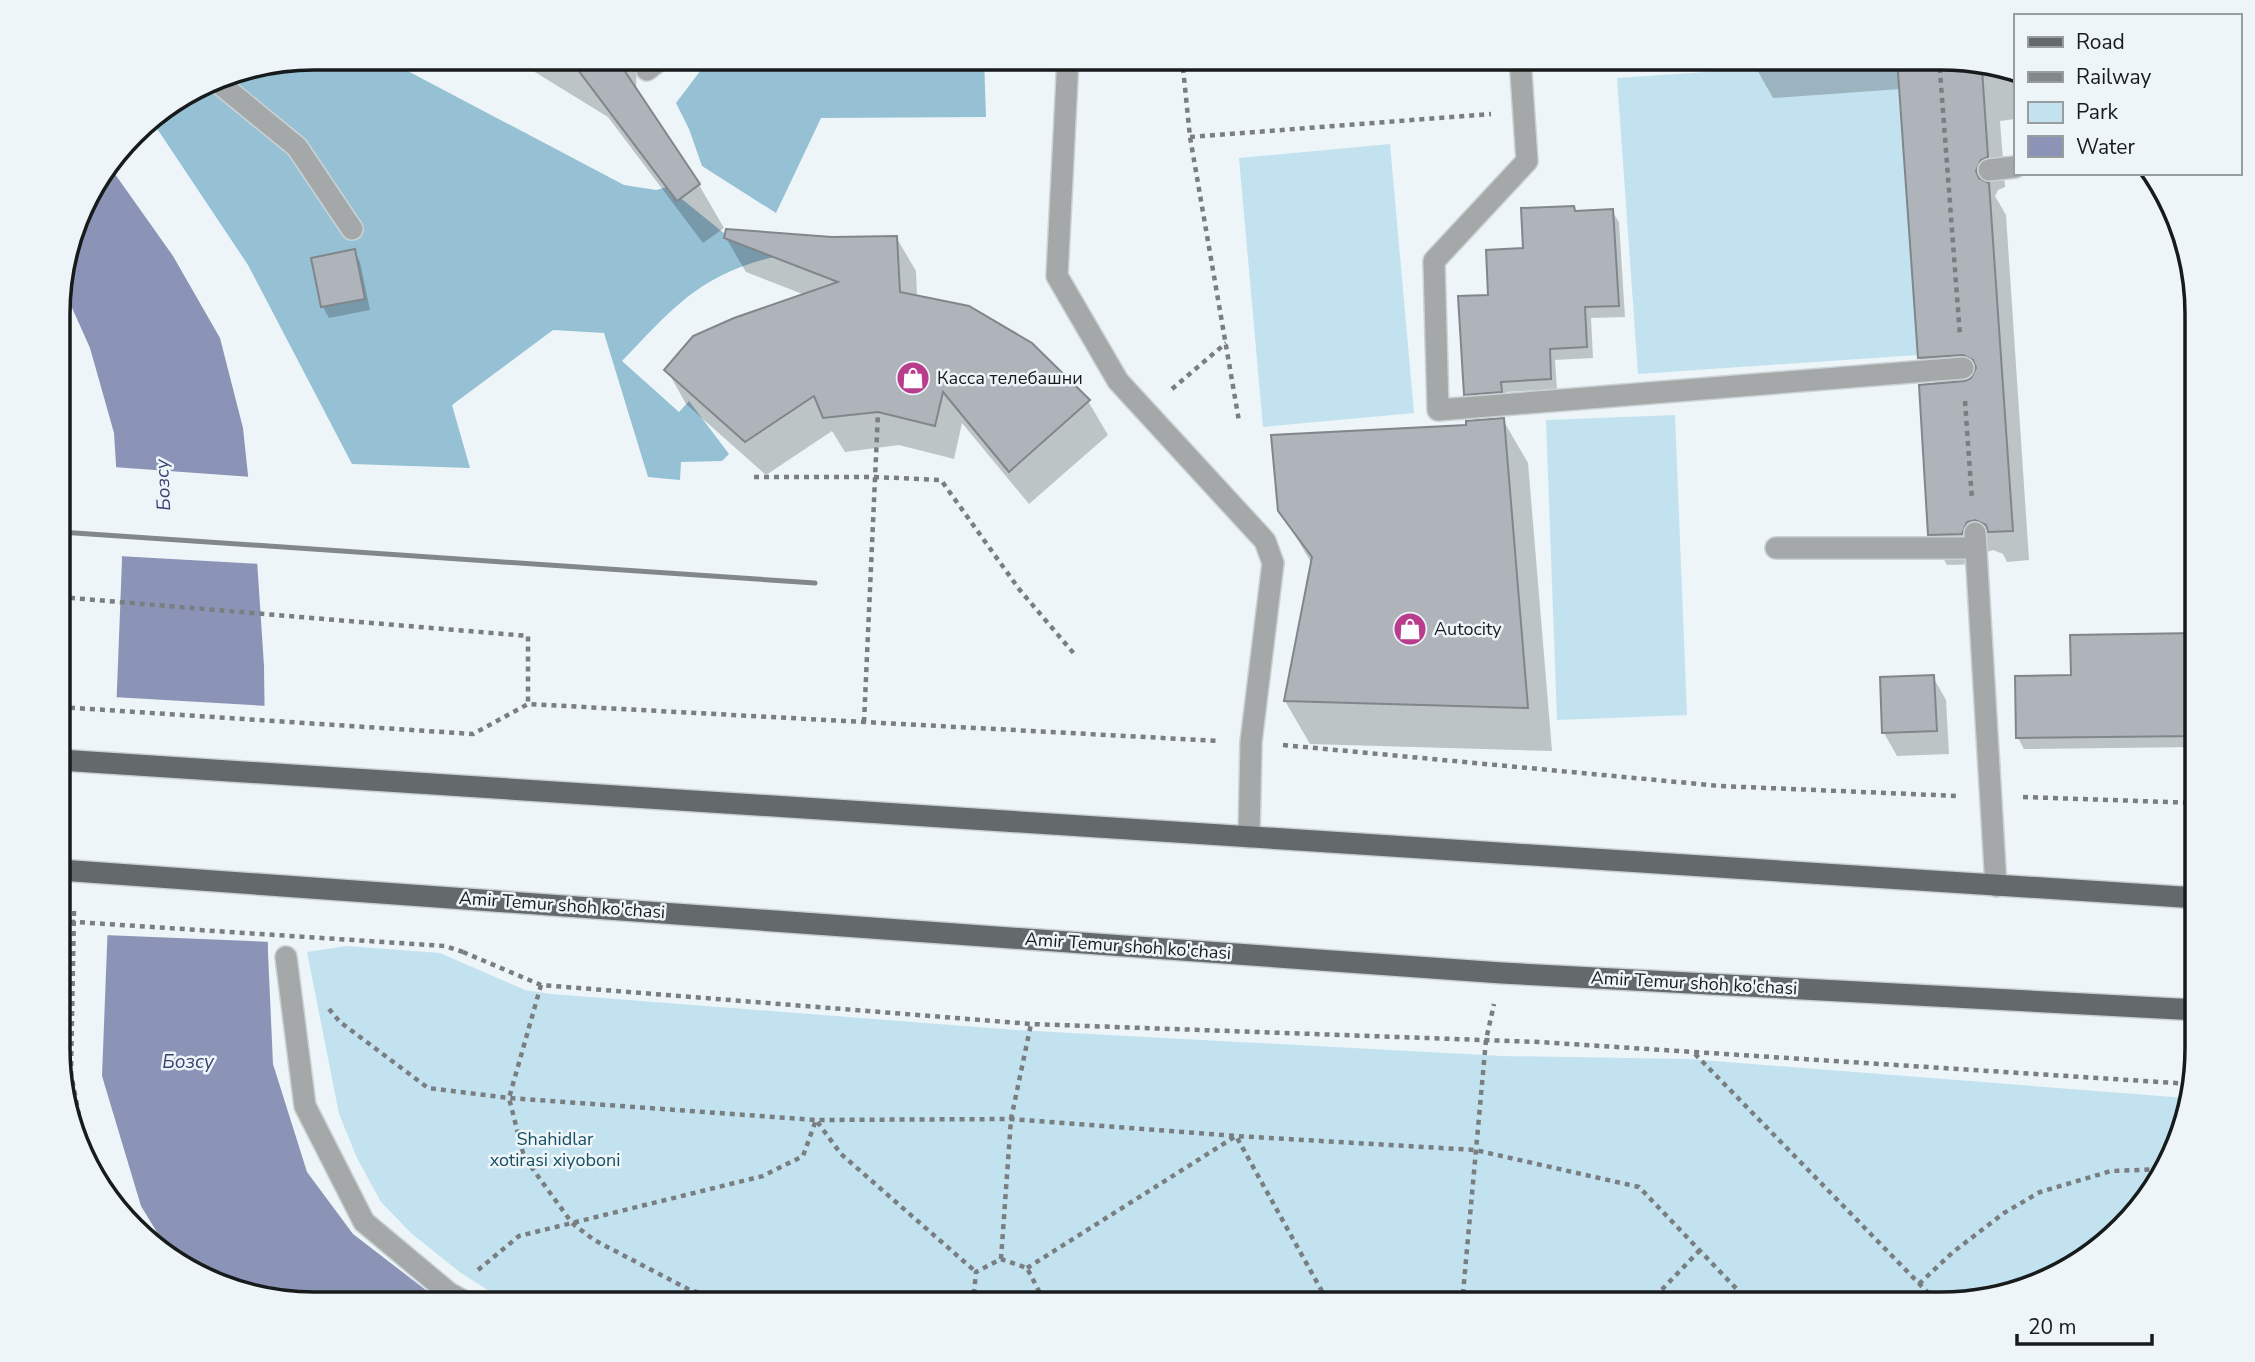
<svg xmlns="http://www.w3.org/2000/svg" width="2255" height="1362" font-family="'Nunito Sans',sans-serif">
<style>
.green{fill:#c3e2f0}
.forest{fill:#96c0d4}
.water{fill:#8b94b7}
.pier{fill:#edf5f8}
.shadow{fill:#0003}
.building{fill:#afb4ba;stroke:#81868b;stroke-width:2}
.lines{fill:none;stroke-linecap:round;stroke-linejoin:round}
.minor-casing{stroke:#cbd2d5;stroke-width:24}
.major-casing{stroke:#cbd2d5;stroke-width:24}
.path{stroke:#797e80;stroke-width:4.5;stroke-dasharray:5 5;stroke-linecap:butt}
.minor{stroke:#a4a8a9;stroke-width:21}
.major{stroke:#646a6b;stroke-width:21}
.rail{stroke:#828789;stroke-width:5}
.path-bridge{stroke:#797e80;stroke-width:4.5;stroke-dasharray:5 5;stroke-linecap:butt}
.labels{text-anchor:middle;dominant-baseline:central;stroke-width:5;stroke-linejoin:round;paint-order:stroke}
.poi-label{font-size:18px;fill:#181b1c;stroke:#edf5f8;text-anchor:start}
.street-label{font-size:18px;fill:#181b1c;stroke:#edf5f8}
.park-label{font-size:18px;fill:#174f64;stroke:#edf5f8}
.water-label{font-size:19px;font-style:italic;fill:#3a4273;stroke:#edf5f8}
.rim{fill:none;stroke:#181b1c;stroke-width:3.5}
</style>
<rect width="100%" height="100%" fill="#edf5f8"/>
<!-- green -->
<g class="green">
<path d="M1898,59L1918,355L1638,374L1617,78Z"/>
<path d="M1390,144L1414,413L1263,427L1239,158Z"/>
<path d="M1675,415L1687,715L1557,720L1546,420Z"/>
<path d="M347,946L440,953L525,990L551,994L1016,1030L1502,1056L1689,1059L2186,1098L2163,1176L2069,1270L1957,1304H510L461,1273L412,1234L381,1202L357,1158L339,1114L307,952Z"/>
</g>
<!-- forest -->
<g class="forest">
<path d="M314,58H383L624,185L656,190L667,187L725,234L774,257C700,274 672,309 622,361L679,412L689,401L729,454L722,461L681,462L680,480L648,477L604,333L553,330L452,405L470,468L352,464L248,265L150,118L217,77Z"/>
<path d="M710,58H984L986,117L821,118L776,213L702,166L689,129L676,103Z"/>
</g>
<!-- water -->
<path class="water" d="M110,167L173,256L220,338L243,428L257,560L264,666L268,953L273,1064L307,1172L353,1234L444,1304H314L186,1270L172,1257L141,1206L102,1076L122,560L114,433L90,348L60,281L84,201Z"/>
<!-- pier -->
<g class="pier">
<path d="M113,467L252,477L261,564L118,556Z"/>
<path d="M113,697L268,706L271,942L104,935Z"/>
</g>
<!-- shadow -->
<g class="shadow">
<path d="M512,58H637L636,91L699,185L724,228L703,243L608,117Z"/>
<path d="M1755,58H1941L2015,78V119L2000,121L2005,187L1998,190L1995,196L2006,215L2029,560L2007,562L2003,554L1993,550L1984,553L1979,564L1947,565L1930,534L1935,385L1919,358L1901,89L1773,98L1756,68Z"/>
<path d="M1573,207L1576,213L1612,211L1619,222L1625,317L1591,318L1593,358L1555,360L1557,389L1506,392L1507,403L1472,405L1466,394L1490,296L1525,250Z"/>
<path d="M896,237L916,271L917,297L1088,401L1108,435L1029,504L962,423L954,459L899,445L845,452L832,431L766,475L686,404L667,370L805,295L746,272L726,238Z"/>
<path d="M354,251L360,262L370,310L329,318L323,307L313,259Z"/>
<path d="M1503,420L1528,463L1552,751L1310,744L1285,701L1312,564L1280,510L1468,427Z"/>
<path d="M2197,635V747L2024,749L2018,738Z"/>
<path d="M1933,677L1946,700L1949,754L1897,756L1884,733Z"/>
</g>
<!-- building -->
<g class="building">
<path d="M569,58H616L700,184L677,201Z"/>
<path d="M1897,58H1941L1982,69L1988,157L1981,160L1976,171L1979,178L1989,183L2013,531L1988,532L1986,525L1975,520L1967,522L1962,534L1928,535L1919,385L1965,381L1971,378L1976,368L1973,360L1963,355L1918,358Z"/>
<path d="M1574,206L1575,211L1613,209L1619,306L1585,307L1587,347L1550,349L1551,379L1501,382L1502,392L1464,395L1458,296L1488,295L1486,250L1523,248L1521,208Z"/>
<path d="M726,229L832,237L897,236L900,292L969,306L1032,343L1090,400L1009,472L943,392L935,426L878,412L823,418L814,396L745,442L664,370L693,336L734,318L838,282L724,238Z"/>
<path d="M355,249L365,299L321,307L311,258Z"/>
<path d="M1504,418L1528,708L1284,701L1312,557L1278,511L1271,435L1466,425V421Z"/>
<path d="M2197,633V736L2016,738L2015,676L2071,675L2070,635Z"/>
<path d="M1934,675L1937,731L1882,733L1880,677Z"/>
</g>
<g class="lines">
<defs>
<g id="minor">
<path d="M1068,58L1057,276L1118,381L1265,541L1273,563L1251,742L1249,837"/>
<path d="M1520,58L1527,161L1434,261L1438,410L1963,368"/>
<path d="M647,70L662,58"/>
<path d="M214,79L297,147L352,229"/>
<path d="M1989,170L2015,167"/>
<path d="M1975,533L1996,886"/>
<path d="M1776,548H1976"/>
<path d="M286,957L305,1106L364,1222L449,1293L469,1304"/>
</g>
<g id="major">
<path d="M60,760L2197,898"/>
<path d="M60,870L1502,973L2197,1010"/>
</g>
</defs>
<!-- minor casing -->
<use href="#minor" class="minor-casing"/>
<!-- major casing -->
<use href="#major" class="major-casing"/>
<!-- path -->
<g class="path">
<path d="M1182,58L1190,137L1239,421"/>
<path d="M1939,58L1960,336"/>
<path d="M1553,65L1648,58"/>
<path d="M1190,137L1491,114"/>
<path d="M1172,389L1226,343"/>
<path d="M1965,401L1972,500"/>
<path d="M754,477H875L941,480L1019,589L1076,656"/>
<path d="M60,597L528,636V704"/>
<path d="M60,707L473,734L528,704L1219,741"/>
<path d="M864,722L878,412"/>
<path d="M1283,745L1720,786L1958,796"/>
<path d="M2023,797L2197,803"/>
<path d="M74,911L71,1073L86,1152"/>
<path d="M463,952L541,985L1031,1024L1539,1042L2191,1084"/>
<path d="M541,985L509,1098L524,1157L572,1223L594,1240L688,1289L731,1304"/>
<path d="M329,1009L340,1022L428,1088L509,1098L816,1120L1011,1119L1236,1136L1475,1150L1639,1187L1751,1304"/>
<path d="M1695,1054L1939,1304"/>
<path d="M1001,1259L1011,1119L1031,1024"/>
<path d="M1027,1268L1236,1136L1329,1304"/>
<path d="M478,1270L519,1236L763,1176L803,1156L816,1120L841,1154L976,1272"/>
<path d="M2038,1279L2073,1259L2082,1257"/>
<path d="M1919,1284L1953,1252L2004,1213L2040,1192L2111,1171L2165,1169"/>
<path d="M1040,1293L1056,1304"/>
<path d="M973,1304L976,1272L1001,1259L1027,1268L1040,1293L1036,1304"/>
<path d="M1462,1304L1486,1040L1494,1004"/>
<path d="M1648,1304L1700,1250"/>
</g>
<!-- minor -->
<use href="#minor" class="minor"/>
<!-- major -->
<use href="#major" class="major"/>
<!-- rail -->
<path class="rail" d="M60,532L815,583"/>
<!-- path-bridge -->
<path class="path-bridge" d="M60,921L445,946L463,952"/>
</g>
<!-- icons -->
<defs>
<symbol id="shop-disc" viewBox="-11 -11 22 22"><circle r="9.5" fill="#b93d8d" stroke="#edf5f8"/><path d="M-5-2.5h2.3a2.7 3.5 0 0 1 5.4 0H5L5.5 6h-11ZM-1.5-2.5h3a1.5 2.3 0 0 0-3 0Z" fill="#fff"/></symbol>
</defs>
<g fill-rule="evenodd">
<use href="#shop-disc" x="894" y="359" width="38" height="38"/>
<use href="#shop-disc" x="1391" y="610" width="38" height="38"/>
</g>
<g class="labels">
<!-- poi labels -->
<g class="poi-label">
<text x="937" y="378">Касса телебашни</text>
<text x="1434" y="629">Autocity</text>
</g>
<!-- street labels -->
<g class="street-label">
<text transform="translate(562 905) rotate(4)">Amir Temur shoh ko'chasi</text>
<text transform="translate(1128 946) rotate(4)">Amir Temur shoh ko'chasi</text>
<text transform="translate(1694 983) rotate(3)">Amir Temur shoh ko'chasi</text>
</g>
<!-- park labels -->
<g class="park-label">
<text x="555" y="1139">Shahidlar<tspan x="555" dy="21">xotirasi xiyoboni</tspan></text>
</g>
<!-- water labels -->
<g class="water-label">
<text transform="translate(163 485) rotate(-93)">Бозсу</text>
<text x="188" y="1062">Бозсу</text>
</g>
</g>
<!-- crop -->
<path d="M0 0H2255V1362H0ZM314 70H1941A244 244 0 0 1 2185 314V1048A244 244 0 0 1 1941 1292H314A244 244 0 0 1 70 1048V314A244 244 0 0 1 314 70Z" fill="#edf5f8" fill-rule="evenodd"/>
<path class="rim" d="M314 70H1941A244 244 0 0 1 2185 314V1048A244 244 0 0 1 1941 1292H314A244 244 0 0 1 70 1048V314A244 244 0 0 1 314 70Z"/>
<!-- legend -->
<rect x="2014" y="14" width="228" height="161" fill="#edf5f8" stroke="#989ea0" stroke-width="2"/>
<rect x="2028" y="37" width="35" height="10" fill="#646a6b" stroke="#989ea0" stroke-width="2"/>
<text x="2076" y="49" font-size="21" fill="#181b1c">Road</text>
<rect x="2028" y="72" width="35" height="10" fill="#828789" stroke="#989ea0" stroke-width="2"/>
<text x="2076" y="84" font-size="21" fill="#181b1c">Railway</text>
<rect x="2028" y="102" width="35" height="21" fill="#c3e2f0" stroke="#989ea0" stroke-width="2"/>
<text x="2076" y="119" font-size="21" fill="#181b1c">Park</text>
<rect x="2028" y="136" width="35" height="21" fill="#8b94b7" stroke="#989ea0" stroke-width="2"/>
<text x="2076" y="154" font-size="21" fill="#181b1c">Water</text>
<!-- scale -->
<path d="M2017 1334v10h135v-10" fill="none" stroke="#181b1c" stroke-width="3.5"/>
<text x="2028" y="1334" font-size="21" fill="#181b1c" stroke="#edf5f8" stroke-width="5" paint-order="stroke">20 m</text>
</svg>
